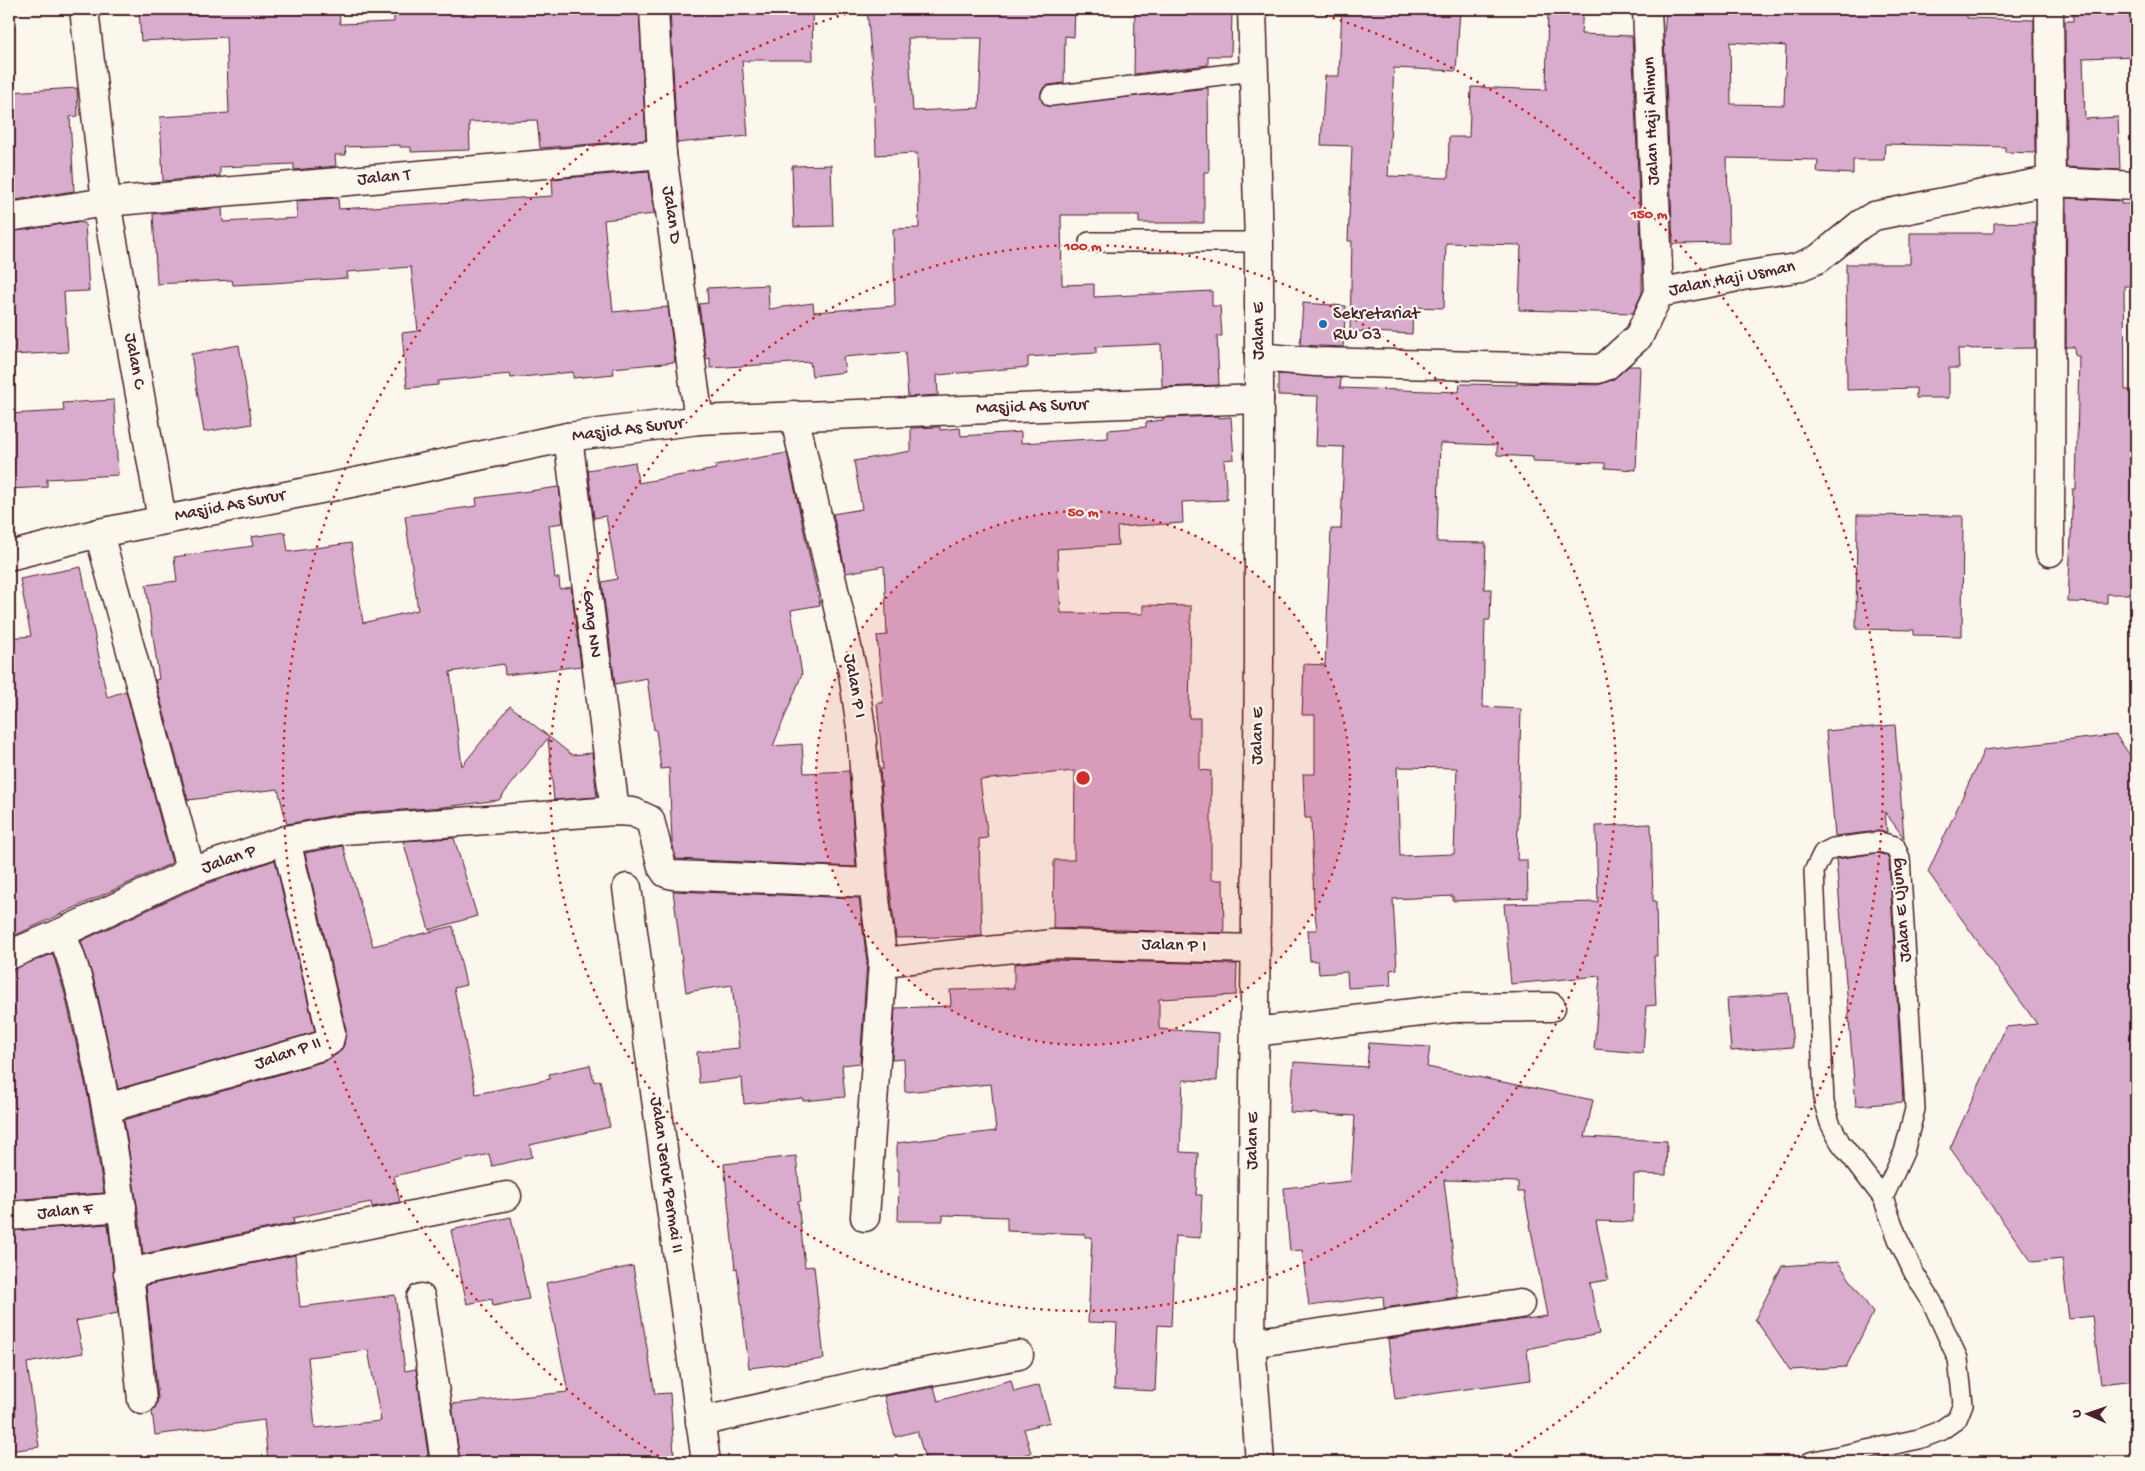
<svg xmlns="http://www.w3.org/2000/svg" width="2145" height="1471" font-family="'Gochi Hand',sans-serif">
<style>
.building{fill:#d9acce;stroke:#4a1f2b;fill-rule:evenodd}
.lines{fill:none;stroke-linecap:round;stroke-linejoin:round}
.lane-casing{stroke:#4a1f2b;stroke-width:22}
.street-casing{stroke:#4a1f2b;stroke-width:31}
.lane{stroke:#fbf7ec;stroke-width:19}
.street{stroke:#fbf7ec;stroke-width:28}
.ring{fill:none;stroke:#d62828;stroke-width:2.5;stroke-dasharray:2.5 5}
.poi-dot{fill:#1f6fb2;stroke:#fbf7ec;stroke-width:2}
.labels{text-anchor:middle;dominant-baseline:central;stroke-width:4.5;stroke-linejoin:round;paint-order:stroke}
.street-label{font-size:18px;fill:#4a1f2b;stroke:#fbf7ec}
.poi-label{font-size:18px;fill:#4a1f2b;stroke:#fbf7ec;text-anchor:start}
.centre{fill:#d62828;stroke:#fbf7ec;stroke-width:2.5}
.ring-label{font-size:15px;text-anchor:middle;font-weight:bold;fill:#d62828;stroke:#fbf7ec;stroke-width:4.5;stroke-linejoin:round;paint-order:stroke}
</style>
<rect width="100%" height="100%" fill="#fbf7ec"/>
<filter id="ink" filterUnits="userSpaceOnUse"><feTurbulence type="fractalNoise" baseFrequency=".02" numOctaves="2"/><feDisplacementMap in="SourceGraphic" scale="10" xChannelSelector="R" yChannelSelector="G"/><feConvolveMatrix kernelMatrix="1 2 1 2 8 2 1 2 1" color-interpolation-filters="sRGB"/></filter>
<g filter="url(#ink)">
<!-- building -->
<g class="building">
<path d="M175,9H339L340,24L394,22V9H639L646,140L540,148L537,120L469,122L470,150L411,152V147H400V145L345,147L346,155H335L336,166L294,170V164L220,167V176L163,181L160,117L229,113L226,37L141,41L139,11Z"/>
<path d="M670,9H812L813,60H749V61H742L748,136L677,143Z"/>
<path d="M867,9H1075L1074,37L1065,36L1064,83L1049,85L1044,87L1041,92L1042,102L1047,106L1208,88L1209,172H1204V223H1139V215H1061L1062,285L1094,284V297L1212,291V306H1220L1222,336H1217L1219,385L1162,387L1161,344L1096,347V353L1028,357V367L937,375L938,395L908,397L905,352L843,357L845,372L812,376L810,362L710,368V358L706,359L699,304L708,303L707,288L768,285L769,309L813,303L814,312L895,306L893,229L919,228L917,153L876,155L874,87ZM908,38H982L979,108L913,111Z"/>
<path d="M1135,9L1232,11L1231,56H1208V65L1134,74Z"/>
<path d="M1342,9H1460L1456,71L1394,68L1388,176L1448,178L1449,137H1469L1471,87L1546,90L1548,9H1583L1581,34L1632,36L1642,266V293L1633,313L1519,310L1521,245L1446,243L1444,308L1413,307L1412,334L1350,331L1352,241H1348L1352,146L1321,145L1325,76H1339Z"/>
<path d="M1666,9H1967V18L2034,20L2035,153L2005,152V147L1885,144L1884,160H1853V174L1817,172L1818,160L1727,158L1729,243L1673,244L1664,36ZM1730,42L1786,46L1784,105L1731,104Z"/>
<path d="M2073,9H2134L2136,56L2083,58L2085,119L2118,117L2120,170L2066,167L2065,21H2073Z"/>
<path d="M77,88L78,116L70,117L74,191L9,201V92Z"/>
<path d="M831,165L833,226L794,227L792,166Z"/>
<path d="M649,171L654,214L604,220L613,312L668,307L675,362L613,368L614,374L573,378V372L511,378L510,374L438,381V385L407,388L402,333L418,331L411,267L347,272L348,278L273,283L233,285L232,280L157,284L153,214L222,208L223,222L297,218L296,201L338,198L339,209L553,196L552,179Z"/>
<path d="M2067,198L2121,201V204H2136V286H2124L2125,390H2136V594H2107V603L2068,602L2073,489H2076L2079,356H2075L2074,347H2066Z"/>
<path d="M76,222L85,223L89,291L64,292L68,352L12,355L9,295V232Z"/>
<path d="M2035,222V348L1958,349L1959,368H1949V398H1916V388L1847,390L1846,264H1910V233H1994V223Z"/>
<path d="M1303,303L1346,306L1343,347L1300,345Z"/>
<path d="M239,345L252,424L204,432L191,354Z"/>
<path d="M1629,366H1640L1636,470L1605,468V463L1533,461V457L1497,455V445L1440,443L1437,542L1486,543L1484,589H1491L1490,620H1485L1483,707L1521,709L1517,860H1527L1528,898L1453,901V896L1393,899L1397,969L1390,970L1391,985L1348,988L1347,972L1319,974L1318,961H1310L1308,930H1317L1314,905L1311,818H1305L1303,774H1315V715H1302L1304,664L1325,665L1331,529H1341L1344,447L1316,446L1318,396L1278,395V374L1341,378L1340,388L1459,392L1460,384L1517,385V383L1598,385L1612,380ZM1397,767L1457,768L1454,854L1400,856Z"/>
<path d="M114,400L118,475L47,479V487L9,489V414L64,411L63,403Z"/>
<path d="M1219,416V418L1231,417L1234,459L1224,460L1227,500L1182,502L1183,523L1117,527L1118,545L1057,549L1061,613L1143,614V605L1191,606L1189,718H1200V770L1211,771V880H1223L1224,933L1053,928L1054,860H1074L1075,771L980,780L988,838L979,839L982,936L896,938L889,881L880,769H883L877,703H883L877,636L887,635L884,566L846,573L833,514L862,509L854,461L911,451V428L940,427V430L960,428L961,436L1021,432V443L1108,438V430L1146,427V422L1163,420V418Z"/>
<path d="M787,453L820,605L791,610L802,674L773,746L802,744L804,773L849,771L856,867L676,859L672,841L669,768L661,769L656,730H654L647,678L615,684L602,582L617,579L606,516L594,518L588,470L635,462L638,483L716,469L715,465Z"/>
<path d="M559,487L563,523L549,525L555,578H559L560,589L571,587L581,666L505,675L504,664L450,672L462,766L510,706L572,755L592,753L597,797L554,800L548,738L499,800L444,807L342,814L287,824L278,789L188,800L155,680L159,679L146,585L177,581L174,557L253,546L251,537L285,532L288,552L351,543L363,623L418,610L405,516L477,506L476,498Z"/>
<path d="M1857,515L1963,516L1962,636L1914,635V630L1856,629Z"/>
<path d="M81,567L107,697L126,691L172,863L9,938V638L31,636L20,579Z"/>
<path d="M1895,725L1904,838L1885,812L1887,832L1878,831L1835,836L1826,731Z"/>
<path d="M2116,735L2136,764V1380L2101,1384L2092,1316L2069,1319L2062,1259L2032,1262L1950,1148L2006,1027L2037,1024L1928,872L1984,750Z"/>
<path d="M1651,824L1653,901H1656L1657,956H1654L1656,1005L1646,1006L1643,1053L1594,1049L1600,976L1511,984L1504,904L1598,902L1596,826Z"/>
<path d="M454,838L477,916L429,930L403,841Z"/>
<path d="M343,846L373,946L453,926L466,985L454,988L476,1094L550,1079L549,1074L590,1065L594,1082L600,1080L610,1127L530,1145L532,1157L492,1166L489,1154L394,1176L400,1202L372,1207L371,1202L293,1218L294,1223L143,1254L137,1205L124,1120L325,1061L337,1054L344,1045L346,1029L305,853Z"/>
<path d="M1878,853L1887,856L1889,861L1903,1102L1856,1106L1836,859Z"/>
<path d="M275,860L315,1032L118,1089L96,987L81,941L197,887Z"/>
<path d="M673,891L859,898L867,962L860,1063L842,1065L845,1097L803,1101V1098L744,1104L742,1078L699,1083L697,1052L739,1048L732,985L686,992Z"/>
<path d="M53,954L65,994L88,1096L104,1193L9,1200V970Z"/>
<path d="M1053,960L1237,964L1236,995L1159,999V1029L1219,1033L1217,1081L1183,1080L1180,1152L1198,1153L1196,1195H1202L1200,1238L1175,1236L1171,1326L1158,1325L1155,1391L1114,1389L1117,1323L1088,1322L1092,1237H1085V1234L1007,1231V1217L943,1215V1221H898L899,1170H897V1143L996,1131L991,1084L905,1092L904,1059L892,1060L895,1008L951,1006L950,990L1014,988V964Z"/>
<path d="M1788,993L1793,1047L1731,1051L1727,998Z"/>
<path d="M1369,1043L1430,1047L1427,1067L1593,1100L1585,1137L1667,1141L1666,1175L1634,1174L1633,1222L1596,1221L1608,1280L1590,1283L1599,1334L1527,1349L1530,1380L1395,1399L1388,1339L1547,1316L1524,1192H1518V1182L1444,1180L1458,1297L1384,1308L1383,1296L1309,1306L1302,1250L1290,1251L1284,1188L1351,1181L1355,1116L1290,1112L1294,1062L1367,1067Z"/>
<path d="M796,1156L801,1201L798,1202L805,1267L814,1266L824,1359L749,1368L737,1268L735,1269L724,1164Z"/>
<path d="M511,1217L529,1299L493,1306L492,1299L467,1304L451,1230Z"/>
<path d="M108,1224L118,1313L76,1321L83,1353L27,1363L39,1447L9,1451V1231Z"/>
<path d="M295,1255L300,1307L395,1295L405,1371L416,1369L429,1462H324V1457L268,1462L264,1420L155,1435L152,1411L156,1406L158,1398L146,1285ZM368,1350L381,1421L315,1428L308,1357Z"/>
<path d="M1838,1262L1873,1313L1846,1367L1790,1370L1755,1319L1782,1266Z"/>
<path d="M633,1266L655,1394L670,1393L674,1455L617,1459V1462H460L452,1404L568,1392L546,1283Z"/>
<path d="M1011,1380L1014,1392L1039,1385L1050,1422L1024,1429L1031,1453L999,1462H926L917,1431L895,1437L884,1396L934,1387L938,1401Z"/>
</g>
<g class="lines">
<defs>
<g id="lane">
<path d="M1051,96L1253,71"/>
<path d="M1089,242H1259"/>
<path d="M1810,1462L1919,1439L1940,1431L1957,1419L1963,1404L1958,1359L1932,1302L1914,1273L1898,1239L1883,1198L1840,1142L1830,1123L1824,1103L1814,871L1823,853L1833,848L1879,842L1895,846L1900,858L1915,1109L1904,1152L1883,1198"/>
</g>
<g id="street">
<path d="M84,9L106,202L162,520"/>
<path d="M654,9L662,154L699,420"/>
<path d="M1252,9L1259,242V661L1251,1343L1260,1462"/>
<path d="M1647,9L1659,293"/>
<path d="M2049,9L2051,182L2050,552"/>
<path d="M9,217L106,202L662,154"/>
<path d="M1259,357L1316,362L1598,369L1606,366L1639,336L1659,293L1742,276L1796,268L1818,259L1861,224L1874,216L2038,183L2051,182L2136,186"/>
<path d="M794,415L853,673L861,728L873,883L883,962L1052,944L1256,949"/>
<path d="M568,437L615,811"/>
<path d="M99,533L191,872L286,840L343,830L615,811L633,812L650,820L662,867L666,873L673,875L873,883"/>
<path d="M9,556L99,533L356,482L568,437L699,420L1259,399"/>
<path d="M627,888L706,1462"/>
<path d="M61,933C78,970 85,1010 94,1050C121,1165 130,1283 142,1400"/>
<path d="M9,955L61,933L191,872"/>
<path d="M1255,1032L1454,1008L1551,1007"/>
<path d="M108,1108L321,1046L329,1041L331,1033L286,840"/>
<path d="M9,1216L122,1207"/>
<path d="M865,1217L883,962"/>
<path d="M128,1273L507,1196"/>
<path d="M421,1298L445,1462"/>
<path d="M1251,1343L1520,1304"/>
<path d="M700,1422L868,1383L1019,1355"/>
</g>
</defs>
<!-- lane casing -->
<use href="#lane" class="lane-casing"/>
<!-- street casing -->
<use href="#street" class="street-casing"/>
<!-- lane -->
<use href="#lane" class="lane"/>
<!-- street -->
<use href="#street" class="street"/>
</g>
</g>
<!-- distance rings -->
<circle cx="1083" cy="778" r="267" fill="#d62828" fill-opacity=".12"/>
<g class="ring">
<circle cx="1083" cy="778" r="267"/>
<circle cx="1083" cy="778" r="533"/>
<path d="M665 1460A800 800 0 0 1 862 9M1304 9A800 800 0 0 1 1501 1460"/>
</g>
<!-- markers -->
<circle class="poi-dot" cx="1323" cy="324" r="5"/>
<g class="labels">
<!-- street labels -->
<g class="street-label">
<text transform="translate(1652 121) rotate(-92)">Jalan Haji Alimun</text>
<text transform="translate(384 178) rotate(-5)">Jalan T</text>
<text transform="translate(671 215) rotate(82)">Jalan D</text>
<text transform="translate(1732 279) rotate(-11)">Jalan Haji Usman</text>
<text transform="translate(1259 331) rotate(-90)">Jalan E</text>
<text transform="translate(134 361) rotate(80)">Jalan C</text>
<text transform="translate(1032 407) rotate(-2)">Masjid As Surur</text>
<text transform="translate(628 430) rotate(-7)">Masjid As Surur</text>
<text transform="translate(230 506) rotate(-11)">Masjid As Surur</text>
<text transform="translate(591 624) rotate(83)">Gang NN</text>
<text transform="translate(854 686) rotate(80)">Jalan P I</text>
<text transform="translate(1258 736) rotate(-89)">Jalan E</text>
<text transform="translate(229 860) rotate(-19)">Jalan P</text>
<text transform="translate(1902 910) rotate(-95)">Jalan E Ujung</text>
<text transform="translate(1174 946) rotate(2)">Jalan P I</text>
<text transform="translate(288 1054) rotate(-19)">Jalan P II</text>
<text transform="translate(1253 1141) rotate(-89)">Jalan E</text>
<text transform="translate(666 1175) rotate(82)">Jalan Jeruk Permai II</text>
<text transform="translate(65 1212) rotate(-5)">Jalan F</text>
</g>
<!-- poi labels -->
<g class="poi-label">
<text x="1333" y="314">Sekretariat<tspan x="1333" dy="21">RW 03</tspan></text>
</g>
</g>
<circle cx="1083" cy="778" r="8" class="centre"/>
<g class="ring-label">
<text x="1649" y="218">150 m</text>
<text x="1083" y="250">100 m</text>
<text x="1083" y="516">50 m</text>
</g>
<!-- margin -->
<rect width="2145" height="1471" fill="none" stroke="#fbf7ec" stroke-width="30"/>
<rect x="15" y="15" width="2115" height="1441" fill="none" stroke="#4a1f2b" stroke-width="2" filter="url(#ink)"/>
<!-- north arrow -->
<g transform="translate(2088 1414) rotate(272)" stroke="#fbf7ec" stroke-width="4" paint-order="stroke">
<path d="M0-4L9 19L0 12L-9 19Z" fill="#4a1f2b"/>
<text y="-8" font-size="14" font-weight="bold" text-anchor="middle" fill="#4a1f2b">U</text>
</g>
</svg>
